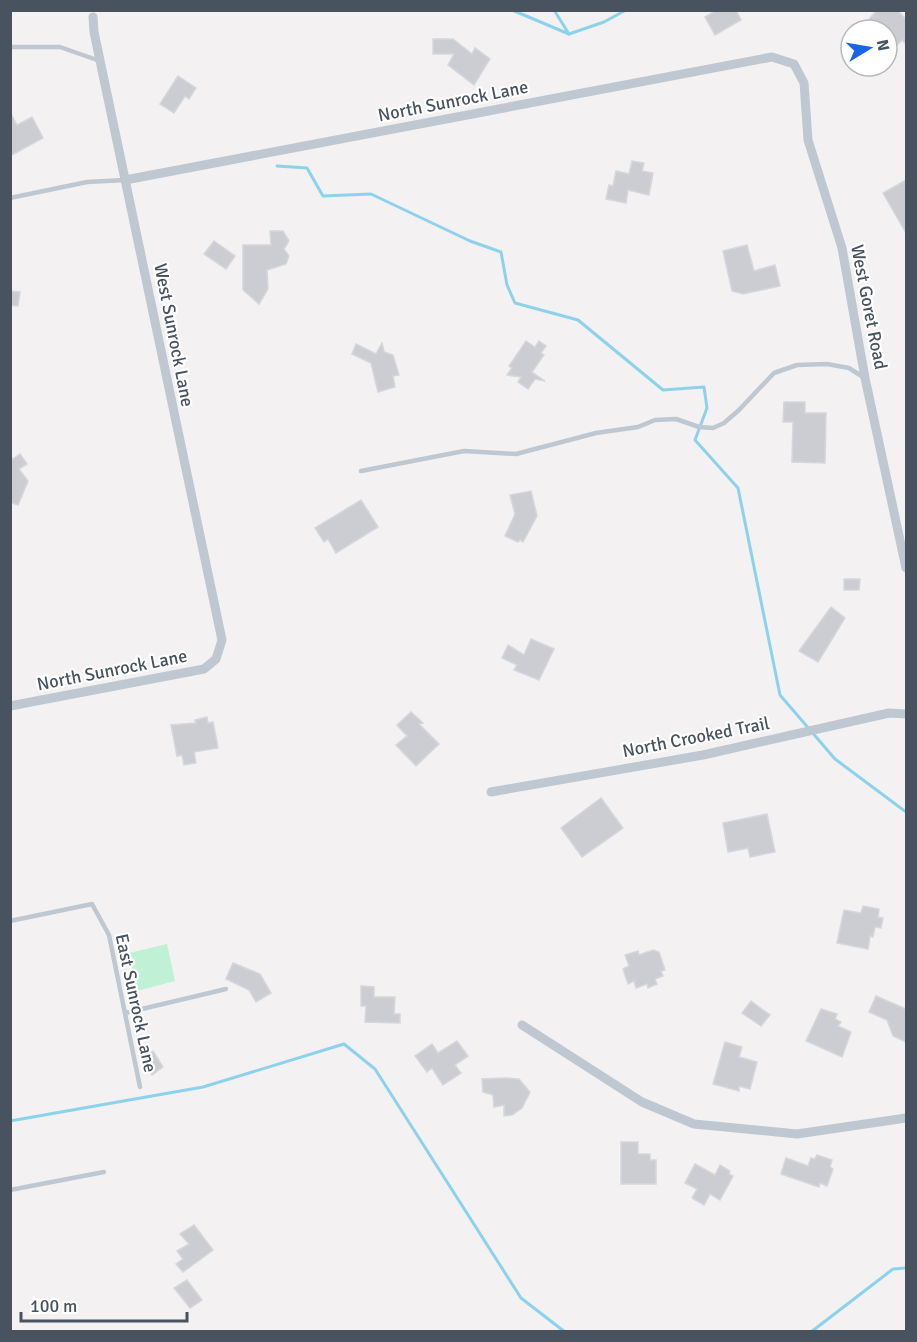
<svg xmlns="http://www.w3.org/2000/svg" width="917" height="1342" font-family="Signika,sans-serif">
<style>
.pitch{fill:#c0f0d6}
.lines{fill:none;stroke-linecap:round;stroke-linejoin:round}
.stream{stroke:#8dd2ed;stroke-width:3}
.building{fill:#cbcdd3;stroke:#d5d7dc;stroke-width:1.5}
.lane{stroke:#bfc7d0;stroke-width:4.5}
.street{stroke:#bfc7d0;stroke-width:9}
.labels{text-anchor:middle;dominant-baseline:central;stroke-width:4.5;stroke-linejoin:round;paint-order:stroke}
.street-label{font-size:18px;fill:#49535f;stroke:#fff}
</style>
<rect width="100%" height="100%" fill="#f3f1f1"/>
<!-- pitch -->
<path class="pitch" d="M167,944L175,981L137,991L129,953Z"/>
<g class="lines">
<!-- stream -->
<g class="stream">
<path d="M512,10L569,34L604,22L626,10"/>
<path d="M554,10L569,34"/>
<path d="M277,166L307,168L323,196L371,194L470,241L501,252L507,285L515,303L578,320L663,390L704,387L707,408L695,440L738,488L780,695L835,759L906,812"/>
<path d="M10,1121L203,1087L344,1044L375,1069L521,1298L565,1332"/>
<path d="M811,1332L893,1269L906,1268"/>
</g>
</g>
<!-- building -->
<g class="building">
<path d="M717,10H736L741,20L715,35L705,17Z"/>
<path d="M877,10H897L906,19V44L902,40L887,56V30H860Z"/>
<path d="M433,39H453L472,54L475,48L490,59L474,85L448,65L454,54H433Z"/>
<path d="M178,76L196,88L189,99L185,96L174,113L160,104Z"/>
<path d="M10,112L17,125L32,117L43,138L10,156Z"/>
<path d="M632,161L644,163L642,171L653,173L649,195L628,190L626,203L606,199L609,185L613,186L616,171L629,174Z"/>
<path d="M906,180V233L883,193Z"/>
<path d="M270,231H283L289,241L284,249L289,256L286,264L267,270L268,289L259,304L243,290V245H271Z"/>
<path d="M214,241L235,256L226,269L204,254Z"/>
<path d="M747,245L754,271L775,265L780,286L743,294L732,291L723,251Z"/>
<path d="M10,291L20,292L18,306L10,305Z"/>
<path d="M526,341L535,347L539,341L546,346L541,353L544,355L532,372L545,381L535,379L528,389L518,382L521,377L507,375L512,368L509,366Z"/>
<path d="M382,343L384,352L393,355L399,375L393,376L395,387L378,392L371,363L352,354L356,344L376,354Z"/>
<path d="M784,402H805V413H826L825,463L792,462L793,422H783Z"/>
<path d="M20,454L27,464L19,469L28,481L18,505L10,502V456L13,459Z"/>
<path d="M531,491L537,516L523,542L520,540L518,542L505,536L515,514L510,495Z"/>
<path d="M361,500L378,527L336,553L328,539L324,542L315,528Z"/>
<path d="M844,579H860L859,590H844Z"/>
<path d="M831,607L845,618L818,662L799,651Z"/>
<path d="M531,639L554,649L539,680L514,670L517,665L502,658L508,645L524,655Z"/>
<path d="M411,712L423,723L419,724L439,744L416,766L396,745L407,736L397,725Z"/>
<path d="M207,717L208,723L213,722L218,748L194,752L196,763L184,765L182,755L177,756L171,725L196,723L195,720Z"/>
<path d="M601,798L623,828L582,857L561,828Z"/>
<path d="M767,814L775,852L750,857L748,848L728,852L723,823Z"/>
<path d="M863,906L879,909L878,917L883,918L881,928L875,927L873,937L870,936L868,949L837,943L844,910L861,913Z"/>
<path d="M653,950L659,952L665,970L661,971L663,976L655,979L657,984L648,988L647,984L636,988L634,981L628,984L623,969L629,966L625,955L638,951L639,955Z"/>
<path d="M233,963L260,974L271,993L256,1002L249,990L226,979Z"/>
<path d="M361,986L374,987V997H395L394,1014H400V1023L365,1022L366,1006H361Z"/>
<path d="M876,996L906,1009V1042L893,1036L887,1020L869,1012Z"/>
<path d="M751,1001L770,1015L761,1026L742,1013Z"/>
<path d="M821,1009L837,1014L835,1019L841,1022L838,1026L851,1032L842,1057L806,1041Z"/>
<path d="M457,1041L468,1056L455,1065L461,1073L443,1085L432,1068L427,1072L415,1056L432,1044L438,1053Z"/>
<path d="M725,1042L742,1047L739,1057L757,1062L750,1089L739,1086V1091L713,1084Z"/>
<path d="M153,1051L163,1067L152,1075L142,1057Z"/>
<path d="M505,1078L519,1079L530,1092L522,1108L512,1115L504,1116V1105L494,1107L493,1095L483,1092L482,1079Z"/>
<path d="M621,1142H638V1154H650V1160H656V1184H621Z"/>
<path d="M817,1155L832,1160L830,1167L833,1169L827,1186L820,1183L819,1187L781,1174L786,1158L808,1166L811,1158L815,1159Z"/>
<path d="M695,1164L715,1175L720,1165L730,1171L729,1174L733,1176L720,1200L710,1194L704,1205L692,1198L697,1189L685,1183Z"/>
<path d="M194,1225L213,1250L183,1272L176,1264L183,1259L177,1251L189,1244L180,1234Z"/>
<path d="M187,1280L202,1300L190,1308L174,1288Z"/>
</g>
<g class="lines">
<!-- lane -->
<g class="lane">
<path d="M10,47H60L100,61"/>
<path d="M10,198L87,182L125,180"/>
<path d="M361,471L464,451L516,454L596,433L638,427L655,420L676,419L699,427L713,428L724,423L739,410L774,373L797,365L827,364L849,368L863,377"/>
<path d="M10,921L92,904L109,935L140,1087"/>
<path d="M125,1013L226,989"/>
<path d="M10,1190L104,1172"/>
</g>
<!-- street -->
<g class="street">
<path d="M125,180L772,57L794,64L804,83L808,140L842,248L865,378L906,568"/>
<path d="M10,706L204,669L216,659L222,640L94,32L93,17"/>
<path d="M491,792L703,755L889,713L906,714"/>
<path d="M522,1025L642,1102L694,1124L797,1134L906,1118"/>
</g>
</g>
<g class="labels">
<!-- street labels -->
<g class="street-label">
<text transform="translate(453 101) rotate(-11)">North Sunrock Lane</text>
<text transform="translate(869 307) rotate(79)">West Goret Road</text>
<text transform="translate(174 335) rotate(79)">West Sunrock Lane</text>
<text transform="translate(112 670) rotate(-11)">North Sunrock Lane</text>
<text transform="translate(696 737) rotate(-11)">North Crooked Trail</text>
<text transform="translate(136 1003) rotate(78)">East Sunrock Lane</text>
</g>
</g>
<!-- border -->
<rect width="917" height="1342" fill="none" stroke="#49535f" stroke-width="24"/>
<!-- north arrow -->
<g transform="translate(869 48) rotate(79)"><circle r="28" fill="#ffffff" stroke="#b6babf" stroke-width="1.5"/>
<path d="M0-4.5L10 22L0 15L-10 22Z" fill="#1963e6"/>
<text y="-9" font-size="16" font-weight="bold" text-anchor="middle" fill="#49535f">N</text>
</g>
<!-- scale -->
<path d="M21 1312v9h166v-9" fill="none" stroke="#49535f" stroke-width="3"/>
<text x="30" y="1312" font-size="18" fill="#49535f" stroke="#ffffff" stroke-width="4.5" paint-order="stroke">100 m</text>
</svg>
